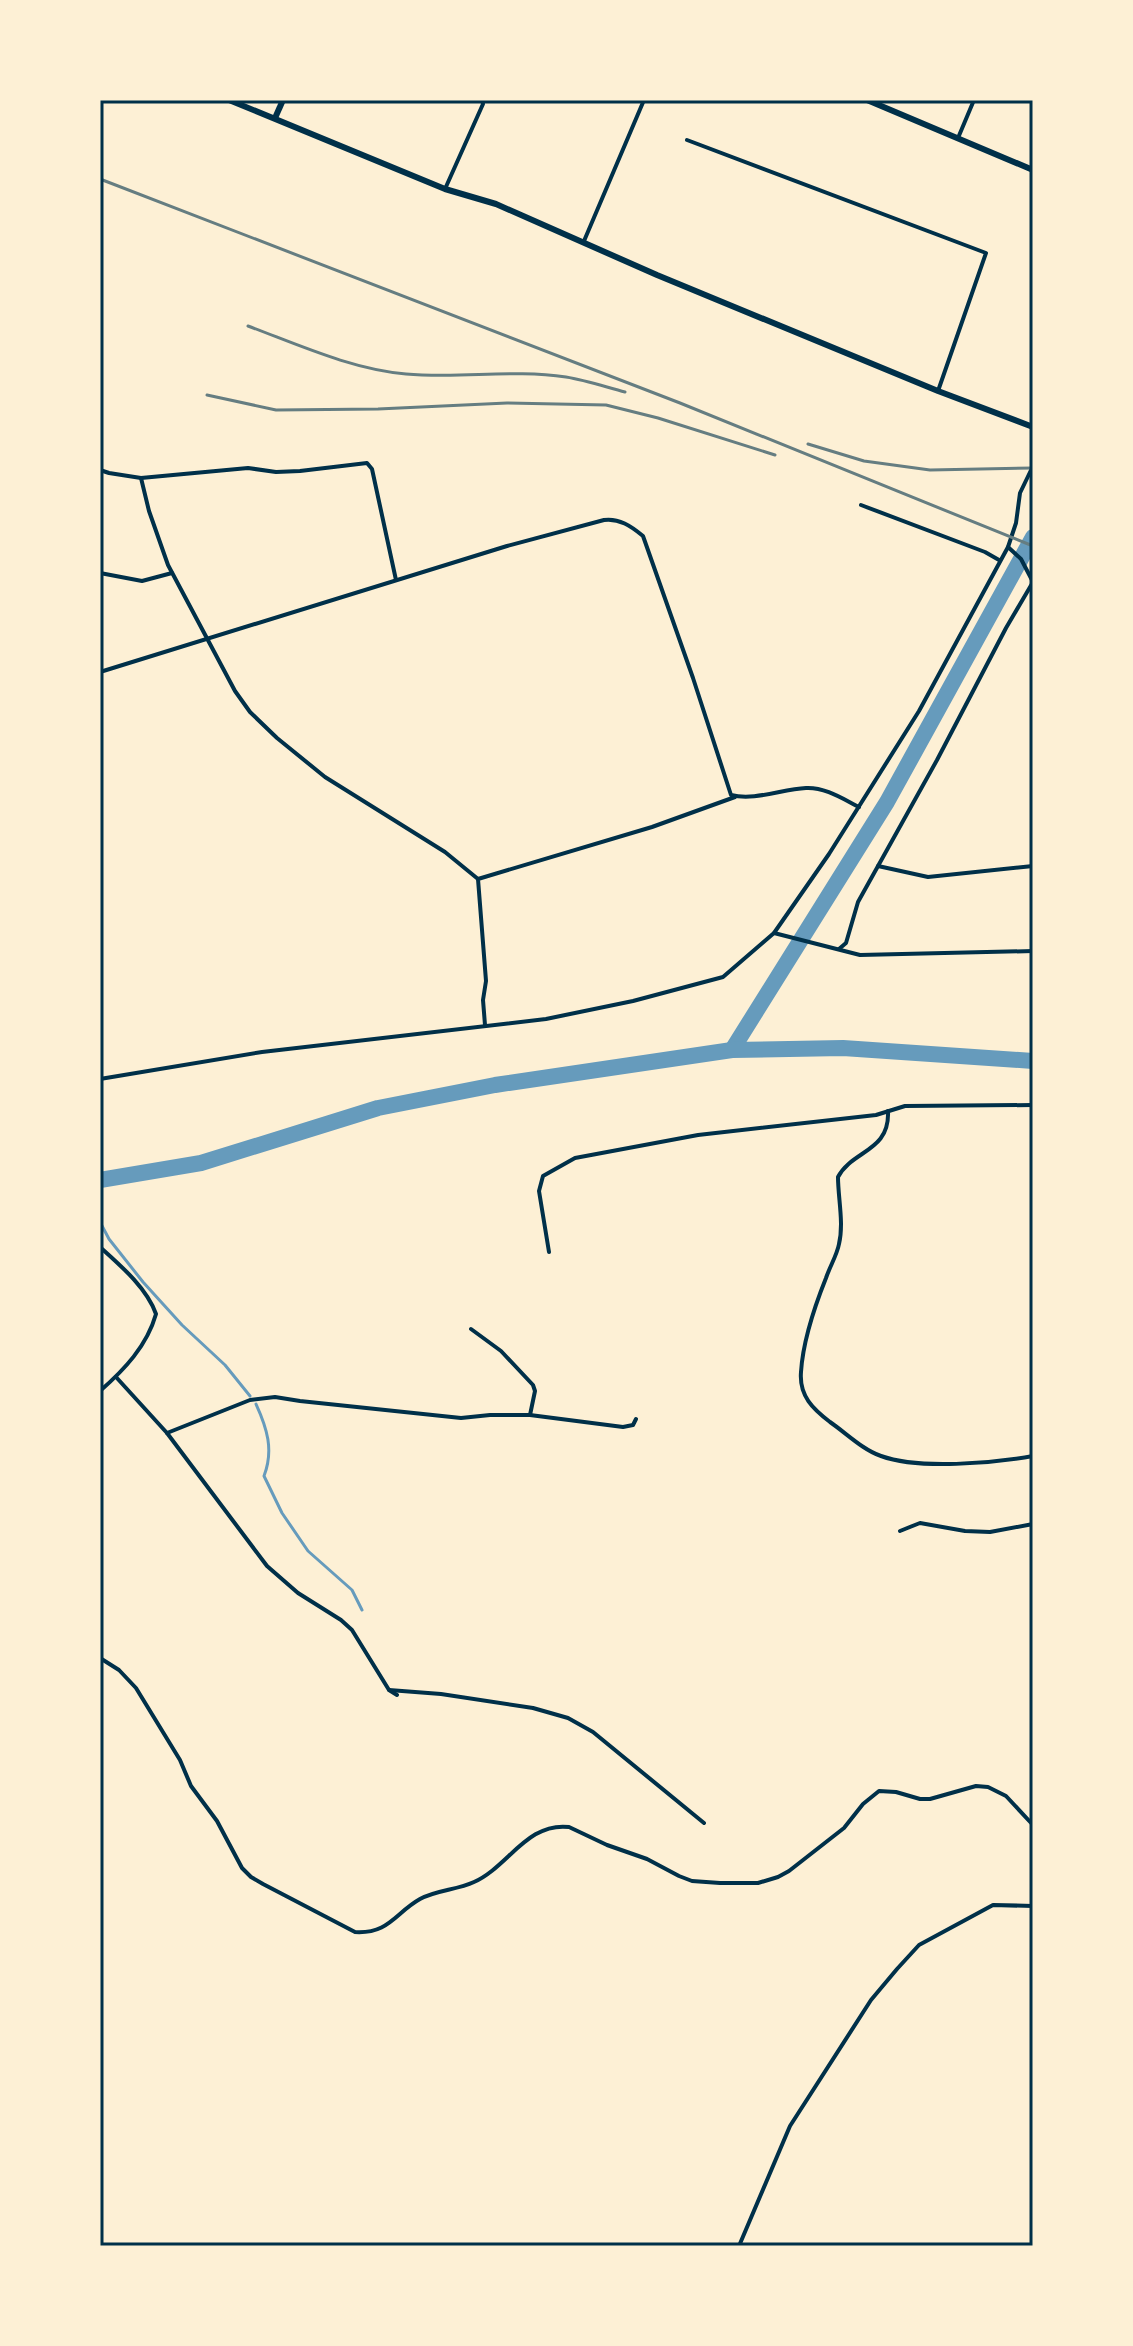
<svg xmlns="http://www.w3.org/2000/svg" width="1133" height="2346" font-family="'PT Sans Narrow',sans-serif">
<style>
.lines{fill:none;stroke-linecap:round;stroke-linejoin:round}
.stream{stroke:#669bbc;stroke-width:3}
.river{stroke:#669bbc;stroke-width:16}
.minor{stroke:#003049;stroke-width:4}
.secondary{stroke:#003049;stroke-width:6}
.primary{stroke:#003049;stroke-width:6}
.rail{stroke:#657d81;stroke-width:3}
.neatline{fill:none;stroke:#003049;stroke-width:3}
</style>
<rect width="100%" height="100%" fill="#fdf0d5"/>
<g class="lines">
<!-- stream -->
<g class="stream">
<path d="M100,1222L109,1239L143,1282L182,1325L225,1365L250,1396"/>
<path d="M256,1404C267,1428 274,1450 264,1476L282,1513L308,1551L352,1590L362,1610"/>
</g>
<!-- river -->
<g class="river">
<path d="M732,1050L887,802L1033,537"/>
<path d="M100,1180L201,1163L378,1108L495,1085L732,1050L843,1048L1033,1061"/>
</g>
<!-- minor -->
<g class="minor">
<path d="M958,138L974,100"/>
<path d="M687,140L986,253L938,391"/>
<path d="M445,189L483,104L482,100"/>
<path d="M584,241L644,100"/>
<path d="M100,470L109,473L141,478L248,468L276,472L300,471L367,463L372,469L396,580"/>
<path d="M141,478L149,511L168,565L235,691L250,712L277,738L325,777L445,852L478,879"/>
<path d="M861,505L985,552L999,560"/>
<path d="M1008,547L1021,559L1033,582"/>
<path d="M100,573L142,581L172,573"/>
<path d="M100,672L507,546L604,520C619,518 631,526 643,536L693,678L731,795C755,801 782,789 806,788C825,787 843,799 859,807"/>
<path d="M878,866L928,877L1033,866"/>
<path d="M774,933L860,955L1033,951"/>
<path d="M839,949L846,943L858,902L937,760L1006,628L1033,582"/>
<path d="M485,1025L483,1000L486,981L478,879L652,827L735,797"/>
<path d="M100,1079L262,1052L546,1019L633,1001L723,977L774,933L829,854L919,711L1008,547L1016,523L1020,493L1033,466"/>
<path d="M888,1111C890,1152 852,1150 838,1177C838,1198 844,1223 839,1244C837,1255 830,1266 826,1278C814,1308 803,1340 801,1372C799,1396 813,1409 830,1422C846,1433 863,1450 881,1456C919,1470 993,1463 1033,1456"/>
<path d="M100,1247C120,1265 147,1288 156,1314C147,1346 124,1370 100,1391"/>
<path d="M549,1252L539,1191L543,1176L575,1158L698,1135L876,1115L905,1106L1033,1105"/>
<path d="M471,1329L501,1351L533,1385L535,1391L530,1415"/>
<path d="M116,1377L167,1433L267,1566L298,1593L341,1620L352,1630L389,1690L397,1695"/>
<path d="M167,1433L250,1400L275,1397L300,1401L461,1418L490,1415H530L623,1427L633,1425L636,1419"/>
<path d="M900,1531L920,1523L965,1531L990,1532L1033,1524"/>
<path d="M100,1658L119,1670L136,1688L180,1760L191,1786L217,1821L242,1868L251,1877L263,1884L355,1932C389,1934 395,1913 420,1899C436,1890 457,1890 474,1882C508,1867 527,1822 569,1827L607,1845L647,1859L679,1876L692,1881L720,1883H758L778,1877L789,1871L844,1828L863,1804L879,1791L896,1792L920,1799H930L976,1786L988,1787L1006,1796L1033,1825"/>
<path d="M389,1690L441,1694L533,1708L568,1718L593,1732L704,1823"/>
<path d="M739,2246L790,2126L871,2000L897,1969L919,1945L993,1905L1033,1906"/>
</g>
<!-- secondary -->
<g class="secondary">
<path d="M229,100L445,189L496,204L657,275L938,391L1033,427"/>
<path d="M275,118L283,100"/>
</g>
<!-- primary -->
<path class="primary" d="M867,100L1033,170"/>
<!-- rail -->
<g class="rail">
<path d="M100,179L680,403L1033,546"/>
<path d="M248,326C299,345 351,369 406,374C459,379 513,369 566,377C585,380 606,387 625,392"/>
<path d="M207,395L276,410L378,409L507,403L606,405L658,418L775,455"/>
<path d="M808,444L864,461L930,470L1033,468"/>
</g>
</g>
<!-- border -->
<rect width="1133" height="2346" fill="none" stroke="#fdf0d5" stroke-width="204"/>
<rect x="102" y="102" width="929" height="2142" class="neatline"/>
</svg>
